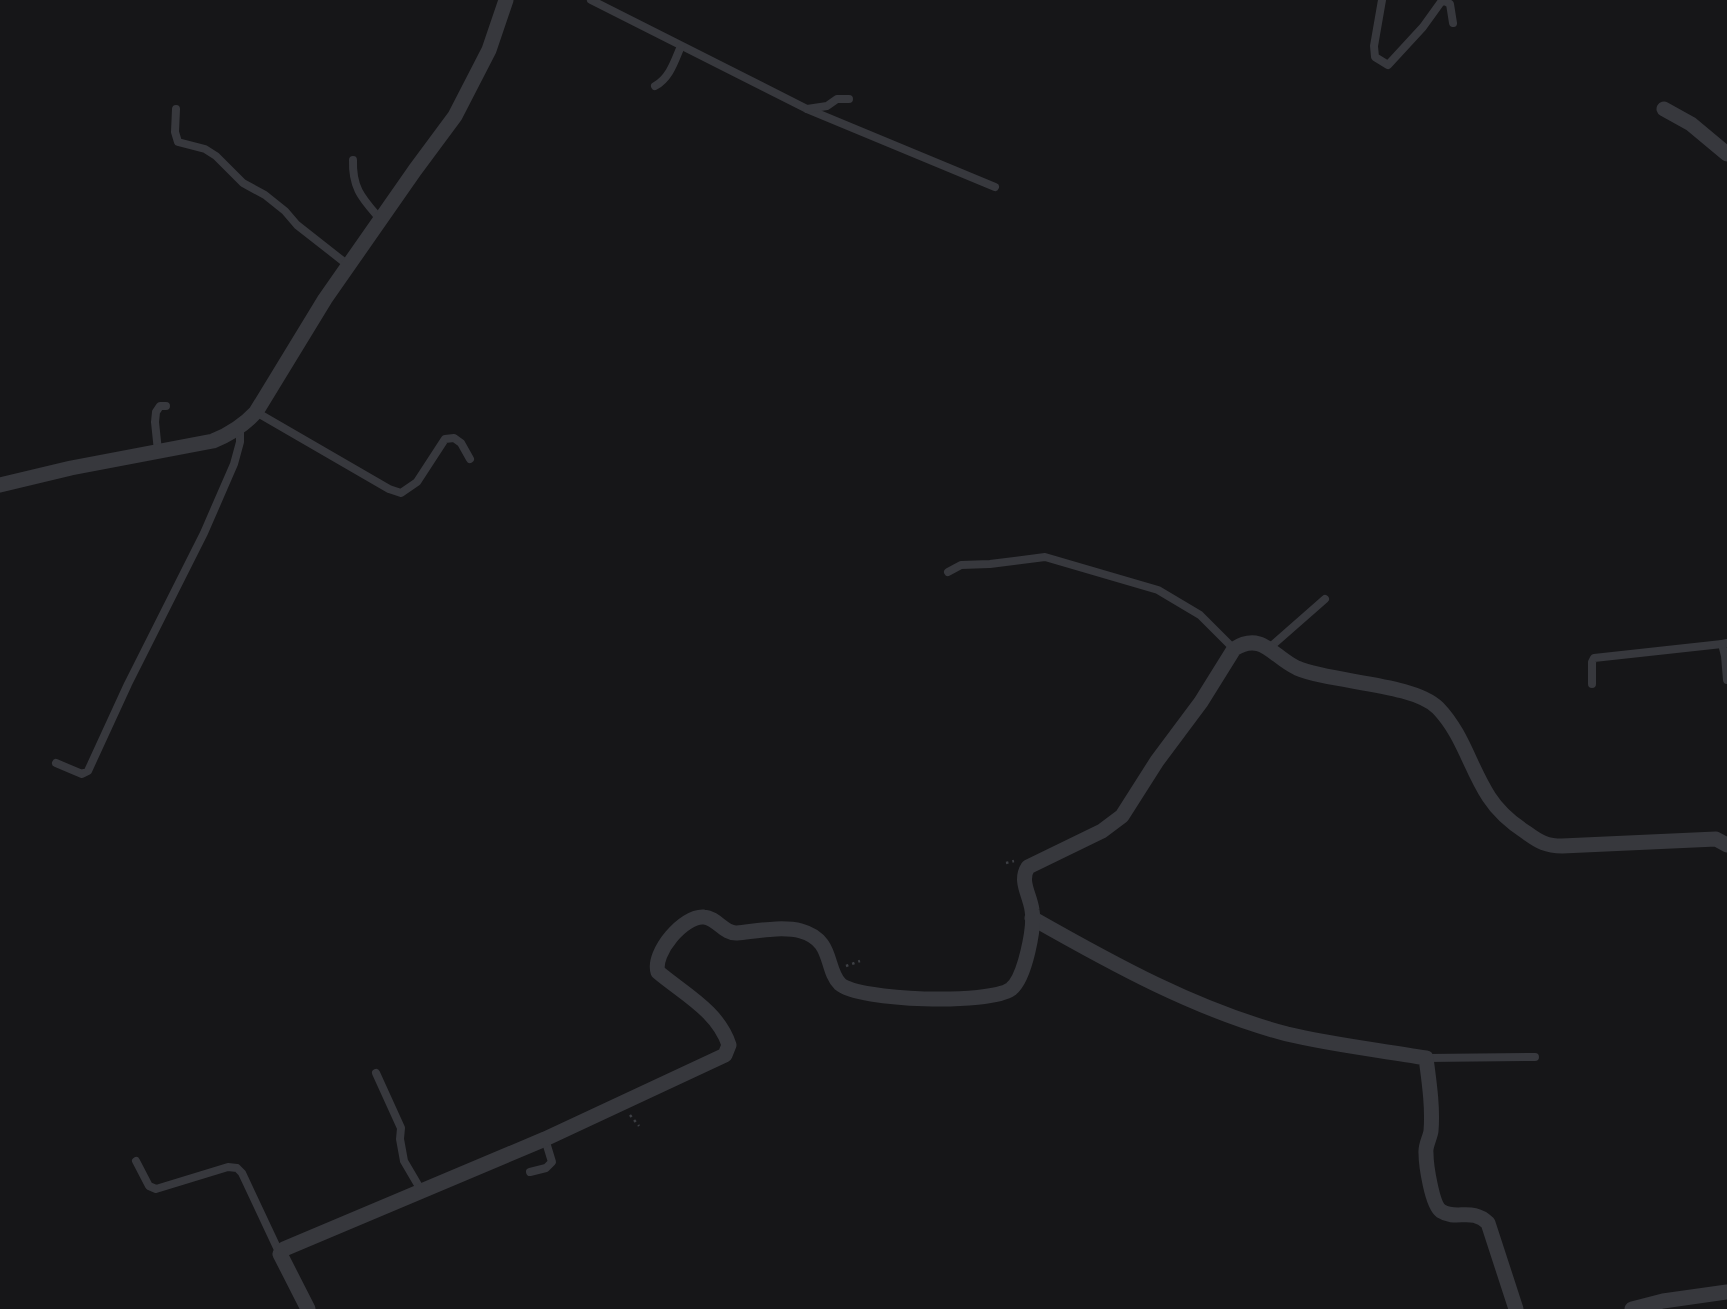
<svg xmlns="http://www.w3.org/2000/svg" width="1727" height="1309" font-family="Quicksand,sans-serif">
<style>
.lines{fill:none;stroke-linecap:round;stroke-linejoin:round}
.path{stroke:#3d3f44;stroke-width:2.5;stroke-dasharray:2.5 4;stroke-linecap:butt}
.service{stroke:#37383d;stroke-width:8}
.minor{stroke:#37383d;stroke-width:15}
</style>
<rect width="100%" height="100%" fill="#161618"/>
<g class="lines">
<!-- path -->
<g class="path">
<path d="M1006,863L1014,861"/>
<path d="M846,966L860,961"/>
<path d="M630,1115L639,1126"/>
</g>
<!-- service -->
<g class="service">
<path d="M591,0L807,109L995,187"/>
<path d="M1382,0L1374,46L1375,57L1388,65L1423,27L1441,2L1445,1L1450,4L1453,23"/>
<path d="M655,86C670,78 675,60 681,46"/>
<path d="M176,109L175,132L178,142L205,149L216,156L243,183L265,195L285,211L297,225L348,265"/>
<path d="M807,109L827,106L837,99H849"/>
<path d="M353,160C352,189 363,199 380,219"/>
<path d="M256,412L389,489L401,493L417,482L445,439L454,438L461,443L470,459"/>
<path d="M158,451L155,422L156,412L160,406H166"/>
<path d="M948,572L961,565L990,564L1045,557L1158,590L1200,615L1234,649"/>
<path d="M1727,643L1722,644L1725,656L1727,680"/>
<path d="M1268,649L1325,599"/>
<path d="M1592,684V662L1594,658L1722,644"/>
<path d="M56,763L82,774L88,771L128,684L204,533L234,464L240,442V427"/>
<path d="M1426,1058L1535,1057"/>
<path d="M376,1073L401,1128L400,1139L404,1161L421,1190"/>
<path d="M136,1161L149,1186L156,1189L228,1167L237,1168L242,1173L280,1254"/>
<path d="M530,1172L546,1168L552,1162L545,1139"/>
</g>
<!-- minor -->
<g class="minor">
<path d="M1664,109L1691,124L1727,154"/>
<path d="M0,485L71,468L213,441C230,434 243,426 256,412L325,299L415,170L455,116L489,50L506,0"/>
<path d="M1032,918C1113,964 1196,1010 1287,1034C1333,1045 1380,1050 1426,1058C1429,1081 1433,1107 1431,1131C1430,1138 1425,1146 1426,1153C1426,1165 1432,1205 1441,1211C1456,1221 1472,1207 1488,1223L1516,1309"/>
<path d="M308,1309L280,1254L284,1249L545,1139L725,1055L729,1045C718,1011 684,994 658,972C652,953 684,915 704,917C717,918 724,934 737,933C757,931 782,926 801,931C834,940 825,969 840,984C859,1001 989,1005 1011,989C1025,978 1035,927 1032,910C1030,895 1019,881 1028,867L1102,831L1122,816L1157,761L1201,702L1234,649C1262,631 1273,657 1297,668C1332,683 1413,683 1438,708C1463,734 1470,768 1489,797C1498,811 1513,824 1527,833C1539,842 1547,846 1562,846L1716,839L1727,845"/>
<path d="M1632,1309L1663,1301L1727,1292"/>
</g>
</g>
</svg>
